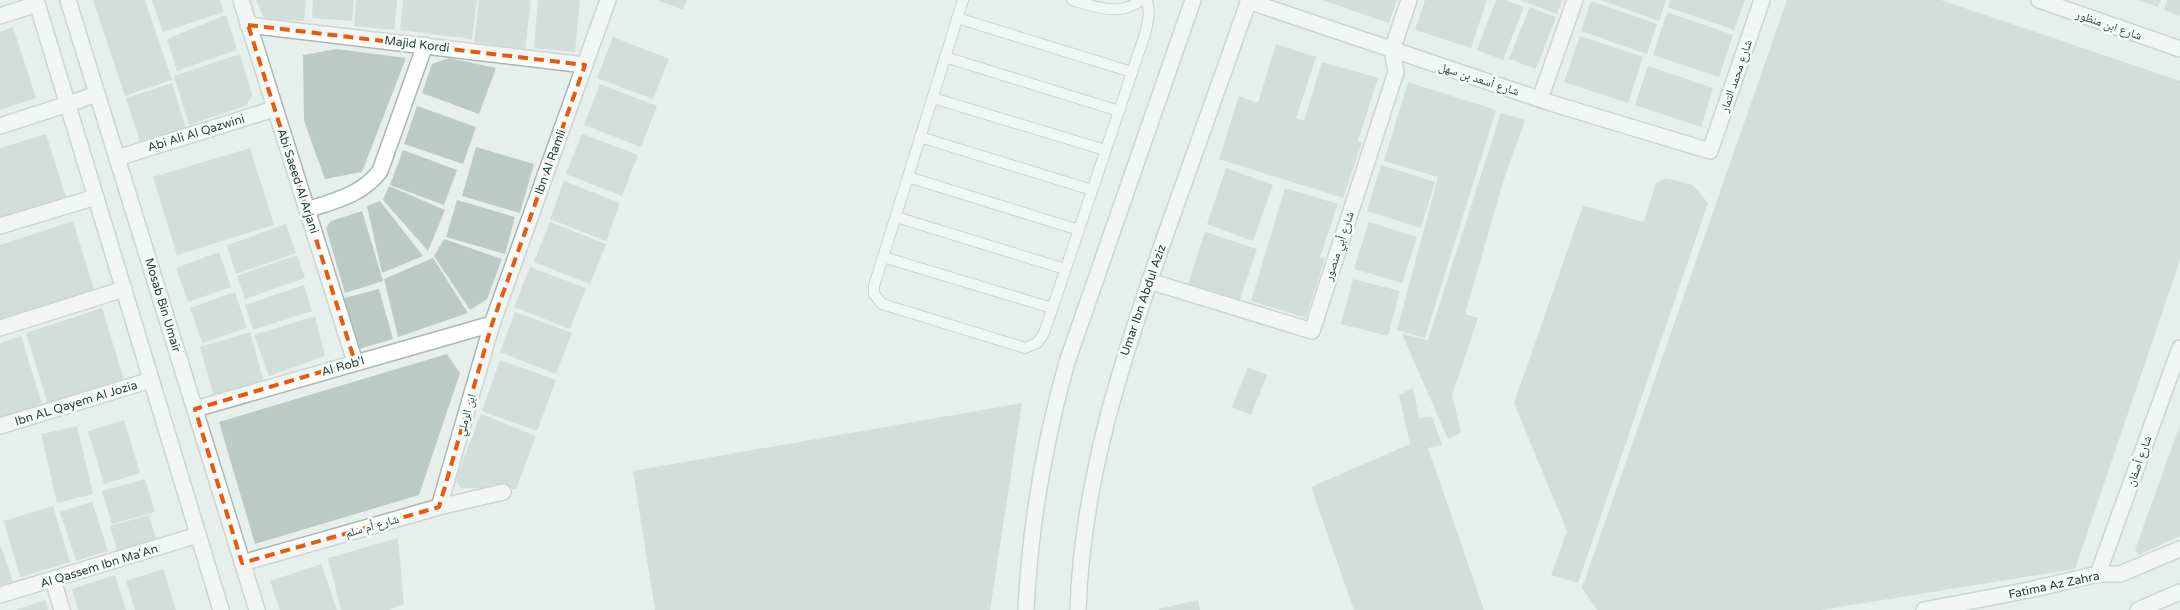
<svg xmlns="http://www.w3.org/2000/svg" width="2180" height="610" font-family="'Varela Round','Noto Naskh Arabic',sans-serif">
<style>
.building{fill:#bbcac4}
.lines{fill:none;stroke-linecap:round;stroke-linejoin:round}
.lane-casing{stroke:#a8b8b2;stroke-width:12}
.street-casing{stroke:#a8b8b2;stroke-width:18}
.secondary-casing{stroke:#a4bbb3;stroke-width:18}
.lane{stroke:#fff;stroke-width:10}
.street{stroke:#fff;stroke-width:15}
.secondary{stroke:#fff;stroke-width:15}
.marked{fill:none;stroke:#e8590c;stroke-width:4;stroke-dasharray:10 6;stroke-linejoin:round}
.labels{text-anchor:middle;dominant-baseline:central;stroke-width:5;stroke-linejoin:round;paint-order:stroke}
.street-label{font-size:12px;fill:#24423a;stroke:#f7fbf9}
</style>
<rect width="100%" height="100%" fill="#e6efeb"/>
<!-- building -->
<g class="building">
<path d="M93,0H145L172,80L125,96Z"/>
<path d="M152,0H220L224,12L163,32Z"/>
<path d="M256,0H306L304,21L264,19Z"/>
<path d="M313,0H354L352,21L312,18Z"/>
<path d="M356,0H397L394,30L354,26Z"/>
<path d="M403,0H477L472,39L400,30Z"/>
<path d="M479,0H531L525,49L474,42Z"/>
<path d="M538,0H580L575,52L534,48Z"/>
<path d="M657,0H687L683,10Z"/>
<path d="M1322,0H1397L1389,23Z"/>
<path d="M1425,0H1487L1471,48L1415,30Z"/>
<path d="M1496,0H1504L1524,7L1503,60L1477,50Z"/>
<path d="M1520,0H1562L1557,14Z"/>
<path d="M1601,0H1666L1659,21Z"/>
<path d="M1670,0H1745L1734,30L1668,7Z"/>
<path d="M1787,0H1941L2180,81V260L2075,569L1821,610H1597L1582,588Z"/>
<path d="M2138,0H2161L2158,7Z"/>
<path d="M2167,0H2180V16L2164,10Z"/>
<path d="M1591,1L1657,24L1647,54L1581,31Z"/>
<path d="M1530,7L1556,17L1536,69L1509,59Z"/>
<path d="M1667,12L1733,35L1719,77L1653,55Z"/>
<path d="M226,15L237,50L177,71L167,39Z"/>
<path d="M13,27L36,98L0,110V32Z"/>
<path d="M1580,36L1643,57L1628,103L1564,82Z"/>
<path d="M613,37L669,59L653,99L597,78Z"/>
<path d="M1276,44L1316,57L1296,118L1304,121L1322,62L1378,78L1358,141L1362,142L1343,198L1219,159L1239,96L1258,103Z"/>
<path d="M337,49L406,58L362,172L325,179L304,121L303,55Z"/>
<path d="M240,54L252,95L247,105L189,125L174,76Z"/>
<path d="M449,58L496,68L479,114L422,93L432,64Z"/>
<path d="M1648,66L1713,88L1701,127L1635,105Z"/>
<path d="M1408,82L1496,110L1425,338L1397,330L1438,177L1384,161Z"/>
<path d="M172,83L186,128L140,142L126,98Z"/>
<path d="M600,84L657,106L641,147L584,125Z"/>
<path d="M417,106L476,127L463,164L404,144Z"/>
<path d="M1501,113L1525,120L1503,182L1465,314L1478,318L1452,395L1461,432L1448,439L1402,334L1428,340Z"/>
<path d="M46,134L67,200L0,221V148Z"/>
<path d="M582,134L638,155L622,196L566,174Z"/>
<path d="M476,147L534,164L520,213L462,196Z"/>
<path d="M250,148L274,225L177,255L153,177Z"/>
<path d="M403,150L457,170L444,205L390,185Z"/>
<path d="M1381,165L1435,182L1421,228L1367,211Z"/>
<path d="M1226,168L1273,185L1253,241L1207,224Z"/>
<path d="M1666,178L1693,185L1708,203L1578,583L1551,575L1567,531L1514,403L1583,206L1644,222L1656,183Z"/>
<path d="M564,181L620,203L606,241L550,219Z"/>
<path d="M389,186L445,210L428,251L383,200Z"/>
<path d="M1285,188L1338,204L1320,257L1325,258L1306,318L1251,301Z"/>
<path d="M457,200L515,217L505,254L446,237Z"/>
<path d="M380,201L423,256L382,273L367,206Z"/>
<path d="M362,211L383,281L345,293L326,228L331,221Z"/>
<path d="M73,221L95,293L0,324V245Z"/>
<path d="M550,222L606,244L590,284L534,262Z"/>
<path d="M1369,222L1417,237L1402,283L1354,269Z"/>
<path d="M286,224L296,253L236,274L227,245Z"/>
<path d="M1205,232L1257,249L1238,305L1186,290Z"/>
<path d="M444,239L502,259L487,299L470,310L434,256Z"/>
<path d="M219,252L231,287L188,302L176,268Z"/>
<path d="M297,255L305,278L245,299L237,276Z"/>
<path d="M433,258L468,313L398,337L384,279Z"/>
<path d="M530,267L586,288L570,329L514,307Z"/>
<path d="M1353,279L1400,291L1388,336L1341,324Z"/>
<path d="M304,285L312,311L253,330L245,305Z"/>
<path d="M379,289L393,339L359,349L344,298Z"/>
<path d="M235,292L247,328L202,343L190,308Z"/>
<path d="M102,308L124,380L48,405L26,333Z"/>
<path d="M515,312L572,333L556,374L500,352Z"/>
<path d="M315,316L325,356L269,376L254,335Z"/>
<path d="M250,332L264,382L214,397L200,347Z"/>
<path d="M21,336L42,404L0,418V343Z"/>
<path d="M447,354L460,373L419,495L255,544L219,422Z"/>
<path d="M500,360L556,380L537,431L482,411Z"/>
<path d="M1248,367L1267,375L1251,415L1232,407Z"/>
<path d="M1413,388L1419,418L1432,417L1442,445L1428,448L1484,610H1354L1311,487L1410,444L1399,395Z"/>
<path d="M1022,403L990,610H655L633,471Z"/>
<path d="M481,414L536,436L516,489L460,488L456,479Z"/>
<path d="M124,420L140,473L104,484L88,431Z"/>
<path d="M2180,425V536L2139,555L2135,550Z"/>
<path d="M77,426L93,494L57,503L41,434Z"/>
<path d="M145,479L155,512L112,524L102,491Z"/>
<path d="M92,502L108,551L76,561L60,512Z"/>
<path d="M53,506L70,562L20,577L4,521Z"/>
<path d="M149,515L157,542L118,553L110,526Z"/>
<path d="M398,538L404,604L388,610H341L328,558Z"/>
<path d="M0,544L13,581L0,585Z"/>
<path d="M321,564L337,610H280L270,581Z"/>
<path d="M163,569L176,610H135L126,581Z"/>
<path d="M115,575L126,610H78L72,589Z"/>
<path d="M45,600L48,610H15Z"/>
<path d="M1198,600L1200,610H1159V609Z"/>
</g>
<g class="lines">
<defs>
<g id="lane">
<path d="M963,0L874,286V294L882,304L1025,348L1037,343L1044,333L1146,31L1149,13L1147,0"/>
<path d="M1072,0C1096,7 1119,17 1141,0"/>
<path d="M957,18L1132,72"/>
<path d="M945,57L1119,111"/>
<path d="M933,98L1105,150"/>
<path d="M920,137L1092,190"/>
<path d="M908,177L1079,230"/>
<path d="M896,217L1065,269"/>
<path d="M883,257L1052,308"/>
</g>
<g id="street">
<path d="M241,0L355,362"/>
<path d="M2039,0L2180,49"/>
<path d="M1248,1L1551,103L1710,151L1762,0"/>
<path d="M0,16L37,4"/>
<path d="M248,25L585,65"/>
<path d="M1540,99L1575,0"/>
<path d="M0,126L68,104"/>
<path d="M117,158L274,109"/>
<path d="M307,210C334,201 362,195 380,171L425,45"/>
<path d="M0,226L96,197"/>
<path d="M1149,281L1312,331L1396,72L1392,50L1409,0"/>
<path d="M0,328L124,289"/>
<path d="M195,409L492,324"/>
<path d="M0,426L151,380"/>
<path d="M439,507L492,324L608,0"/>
<path d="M242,563L439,507L503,492"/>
<path d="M2098,574L2180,348"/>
<path d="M53,580L62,610"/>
<path d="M0,595L198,535"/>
</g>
<g id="secondary">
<path d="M36,0L221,610"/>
<path d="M68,0L257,610"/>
<path d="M68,104L97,94"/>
<path d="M1026,610C1030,525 1044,444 1067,362L1193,0"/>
<path d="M1078,610C1082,481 1122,360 1164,239C1192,160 1221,80 1249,0"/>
<path d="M1924,610L2029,590L2098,574H2120L2180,549"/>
<path d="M2138,610L2180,592"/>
</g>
</defs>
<!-- lane casing -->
<use href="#lane" class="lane-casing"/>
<!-- street casing -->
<use href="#street" class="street-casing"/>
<!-- secondary casing -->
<use href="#secondary" class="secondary-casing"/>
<!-- lane -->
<use href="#lane" class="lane"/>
<!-- street -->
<use href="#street" class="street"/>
<!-- secondary -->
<use href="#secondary" class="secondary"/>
</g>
<!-- marked area -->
<path d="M0 0H2180V610H0ZM248,25L585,65L492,324L439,507L242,563L195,409L355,362Z" fill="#e6efeb" fill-opacity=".55" fill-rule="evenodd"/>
<path class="marked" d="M248,25L585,65L492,324L439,507L242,563L195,409L355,362Z"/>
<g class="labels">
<!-- street labels -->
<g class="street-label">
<text transform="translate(2109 25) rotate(19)">شارع ابن منظور</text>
<text transform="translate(417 44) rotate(7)">Majid Kordi</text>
<text transform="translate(1736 76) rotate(-71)">شارع محمد التمار</text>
<text transform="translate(1479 79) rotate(18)">شارع أسعد بن سهل</text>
<text transform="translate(196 133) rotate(-17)">Abi Ali Al Qazwini</text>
<text transform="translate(550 162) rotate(-70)">Ibn Al Ramli</text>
<text transform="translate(298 181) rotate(72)">Abi Saeed Al Arjani</text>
<text transform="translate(1339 246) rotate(-72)">شارع أبي منصور</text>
<text transform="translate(1143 300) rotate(-71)">Umar Ibn Abdul Aziz</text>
<text transform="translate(163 305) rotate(73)">Mosab Bin Umair</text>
<text transform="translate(343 366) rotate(-16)">Al Rob'I</text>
<text transform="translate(76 403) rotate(-17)">Ibn AL Qayem Al Jozia</text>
<text transform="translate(466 415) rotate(-74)">ابن الرملي</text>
<text transform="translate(2139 461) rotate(-70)">شارع أصفان</text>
<text transform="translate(372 526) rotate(-16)">شارع أم سلم</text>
<text transform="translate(99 566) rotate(-17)">Al Qassem Ibn Ma'An</text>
<text transform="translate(2054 585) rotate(-12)">Fatima Az Zahra</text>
</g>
</g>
</svg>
